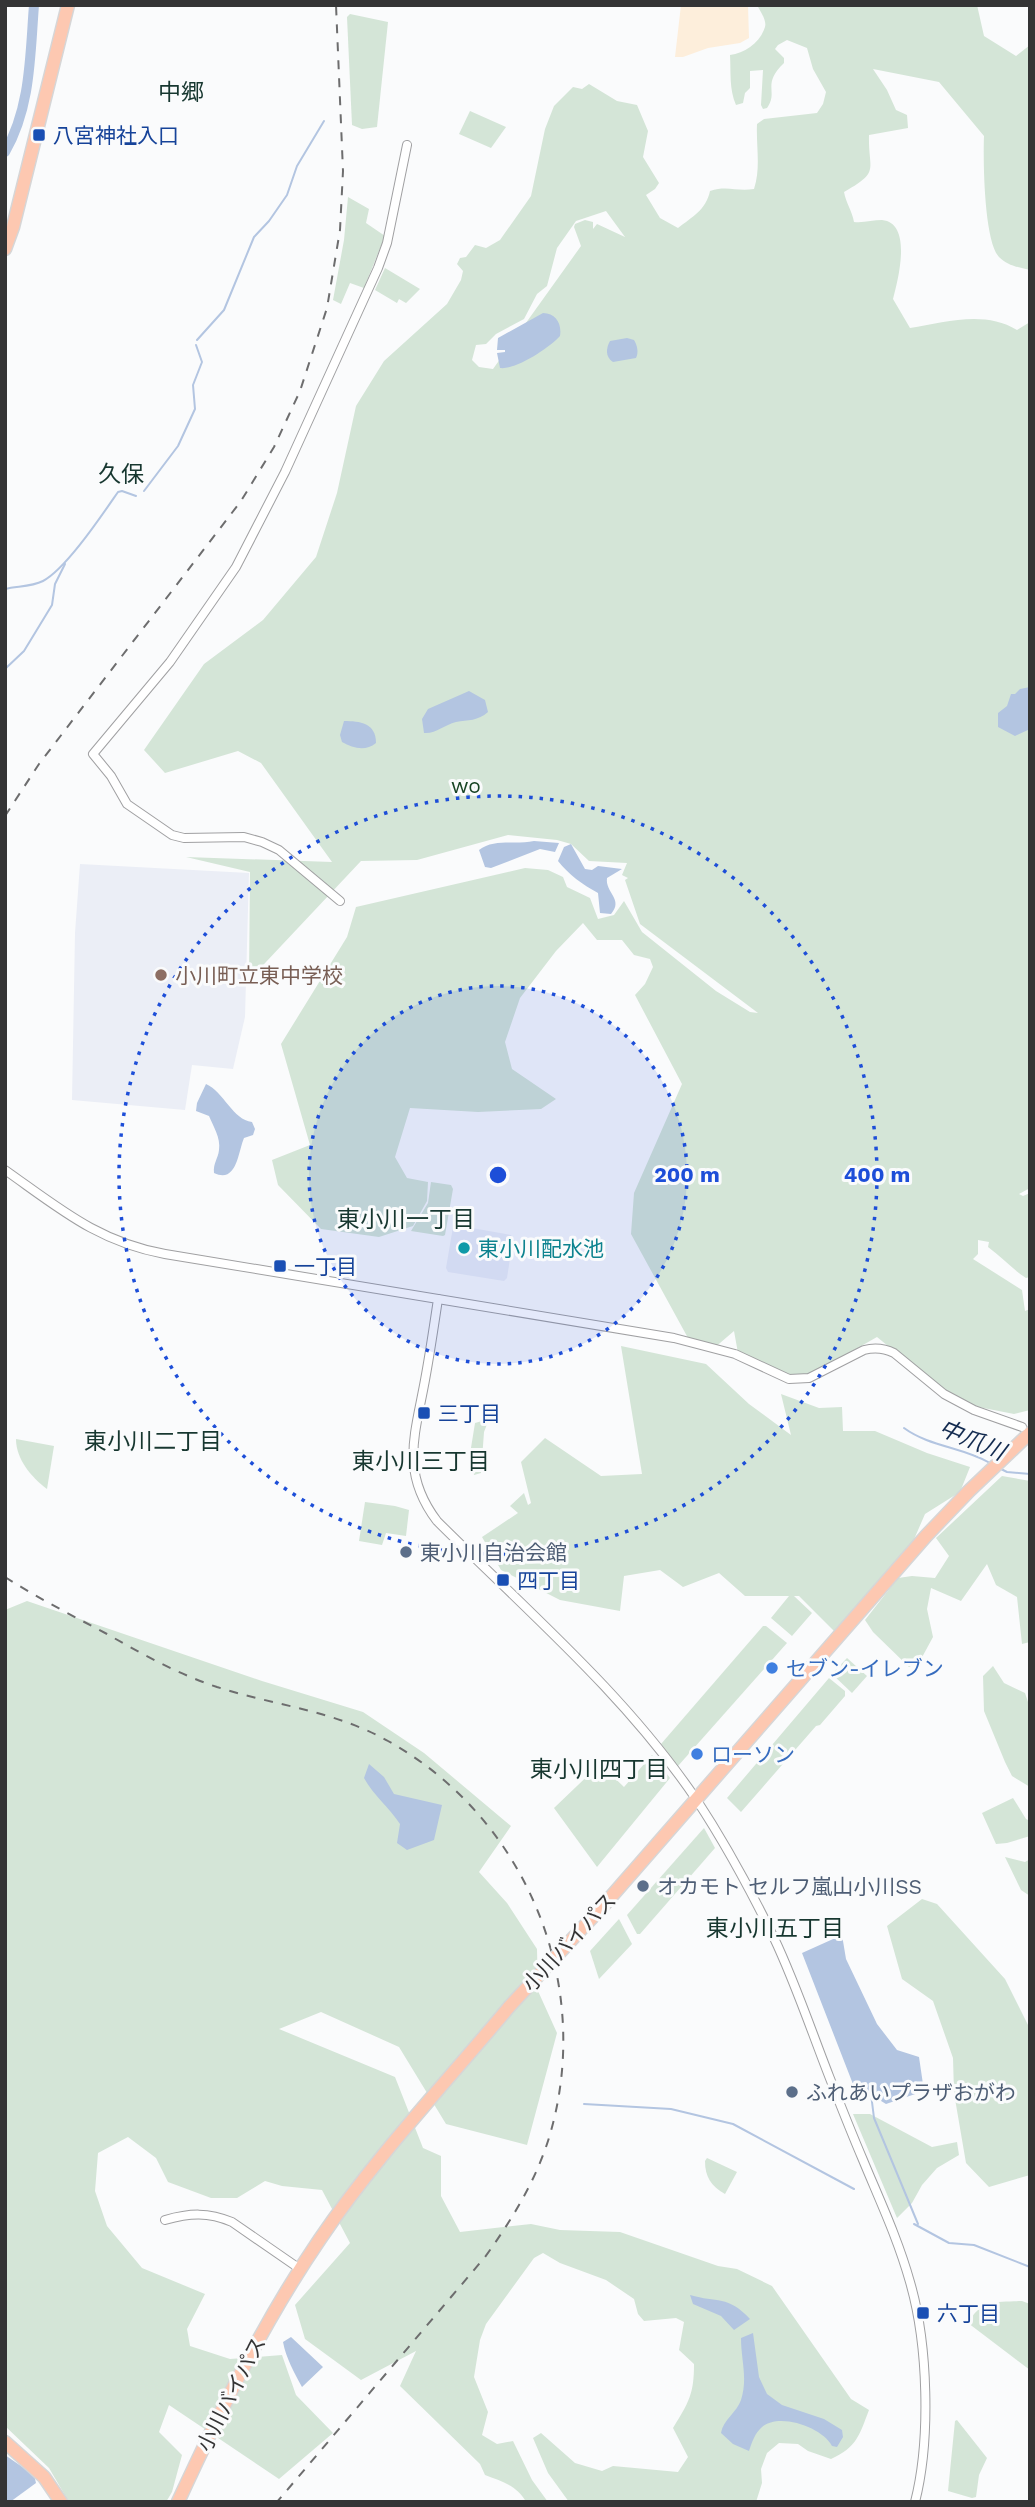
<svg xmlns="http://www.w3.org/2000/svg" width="1035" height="2507" font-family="'Work Sans','Noto Sans JP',sans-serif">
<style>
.commercial{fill:#fdeedb}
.built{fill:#ebeef6}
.green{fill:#d4e5d7;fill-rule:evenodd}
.water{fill:#b3c5e1}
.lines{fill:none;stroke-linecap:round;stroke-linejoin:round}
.stream{stroke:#b3c5e1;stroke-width:2}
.river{stroke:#b3c5e1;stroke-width:10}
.minor-casing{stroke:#a0a0a2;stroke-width:10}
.highway-casing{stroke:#d6d6d7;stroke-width:15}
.minor{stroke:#fff;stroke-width:8}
.highway{stroke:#fdc8b1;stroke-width:12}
.rail{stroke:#6d6d6e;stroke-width:2;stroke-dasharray:9 9;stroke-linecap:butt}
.highway-bridge-casing{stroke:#d6d6d7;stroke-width:15;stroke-linecap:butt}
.highway-bridge{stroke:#fdc8b1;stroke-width:12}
.ring{fill:none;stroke:#1d4ed8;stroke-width:3.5;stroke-dasharray:3.5 7}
.transit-dot{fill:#1a4fb4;stroke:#fafbfc;stroke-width:2.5}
.education-dot{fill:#8d6e63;stroke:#fafbfc;stroke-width:2.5}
.culture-dot{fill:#0f9aa8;stroke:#fafbfc;stroke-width:2.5}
.service-dot{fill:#5c6f8a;stroke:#fafbfc;stroke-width:2.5}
.shop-dot{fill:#3f7fe0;stroke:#fafbfc;stroke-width:2.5}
.labels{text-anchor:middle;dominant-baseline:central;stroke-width:6;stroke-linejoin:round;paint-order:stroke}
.transit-label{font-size:21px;fill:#164399;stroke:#fafbfc;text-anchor:start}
.park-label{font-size:21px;fill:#184525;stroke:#fafbfc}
.education-label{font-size:21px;fill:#785e54;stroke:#fafbfc;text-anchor:start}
.culture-label{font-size:21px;fill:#0d838f;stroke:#fafbfc;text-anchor:start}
.service-label{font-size:21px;fill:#4e5e75;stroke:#fafbfc;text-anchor:start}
.shop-label{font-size:21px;fill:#366cbe;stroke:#fafbfc;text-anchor:start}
.street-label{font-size:21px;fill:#343435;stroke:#fafbfc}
.neighbourhood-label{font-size:23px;fill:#173730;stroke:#fafbfc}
.water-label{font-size:23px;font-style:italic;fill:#122a4f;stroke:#fafbfc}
.centre{fill:#1d4ed8;stroke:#fafbfc;stroke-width:3.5}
.ring-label{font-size:21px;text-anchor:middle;font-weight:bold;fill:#1d4ed8;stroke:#fafbfc;stroke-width:6;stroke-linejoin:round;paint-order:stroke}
</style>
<rect width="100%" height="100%" fill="#fafbfc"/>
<!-- commercial -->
<path class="commercial" d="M681,5H748L749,38L740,43L708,48L683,57H675Z"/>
<!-- built -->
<g class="built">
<path d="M80,864L249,873L245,1017L233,1069L192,1065L185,1110L72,1100L75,933Z"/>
<path d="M455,1225L511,1235L513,1239L507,1278L504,1281L448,1272L446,1268L453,1227Z"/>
</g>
<!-- green -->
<g class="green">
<path d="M757,5H977L984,36L1016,56L1030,45V270C1018,267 1008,266 999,257C984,241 983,160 984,136L939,82L873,69L887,90L896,110L907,115L908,128L869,135C868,171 881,171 844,192C846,203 852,211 854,222C864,223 873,220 882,220C913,223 898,280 893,299L910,328C945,322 985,310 1017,330L1030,322V1188L1019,1194L1023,1196L1030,1193V1277L1026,1278C1012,1269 1002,1257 988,1247L989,1242L978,1240V1254L973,1259L1022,1290L1025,1311L1030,1309V1410L1014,1414L958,1403L877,1337L819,1370L795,1379L738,1353L734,1331L713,1349L688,1338L631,1234L634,1193L682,1084L635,995L645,984L653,967L650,959L634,955L622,940H597L583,923L556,951L520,998L505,1042L512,1069L556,1099L541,1109L478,1112L410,1108L395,1157L407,1178L428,1182L427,1201L413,1226L379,1237L321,1229L278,1185L272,1160L310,1145L281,1044L347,937L356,907L525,868L548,870L563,877L567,887L590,898L598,919L614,915L624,901L642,932L716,991L750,1012L758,1013L640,924L625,880L628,878L622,875L627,863L589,861L571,844L557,840L508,835L417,860L361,861L249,980L250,872L186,857L332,862L261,763L238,751L165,773L144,750L204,664L263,620L316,557L337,493L356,406L384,361L447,304L461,280L463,271L457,264L460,258L466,257L475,245L486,248L500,240L531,196L545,129L554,106L573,87L582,89L589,84L617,101L637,105L648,131L643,157L659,183L655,189L646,195L660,218L678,228C692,217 706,210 710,191C728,185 736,192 754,189C761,168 756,146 757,124L764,119L817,113L823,104L826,92L813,69L807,48L787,40L778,45L775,49L784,58V63C761,85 779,91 767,108L763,109L761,105L763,70L750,71V88L745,93L743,103L736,105C729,89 731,72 730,55C745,53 760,43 765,27C767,20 760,11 757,5ZM606,211L625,237L597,224L593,229V222L585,220L575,224L574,227L581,246L493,369L479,367L472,360L476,345L486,344L496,334L524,319L537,294L547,286L557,248L576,221Z"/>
<path d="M350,14L388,22L377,127L362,129L352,125L347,17Z"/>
<path d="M470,111L506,127L491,148L459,134Z"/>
<path d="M348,197L369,209L366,223L385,236L364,288L350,283L341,304L333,300L344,240Z"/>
<path d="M385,268L420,289L406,303L399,299L397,303L375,290Z"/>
<path d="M431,1182L451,1185L453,1189L445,1235L443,1236L411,1231L428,1203Z"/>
<path d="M621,1346L706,1364L749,1404L791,1435L781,1394L819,1408L842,1407L843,1431H875L927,1453L970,1467L960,1492L925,1514L912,1544L836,1633L799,1596H794L812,1613L792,1636L771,1618L789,1596H745L719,1573L683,1587L660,1570L624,1576L620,1611L560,1600L501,1570L482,1537L518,1513L510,1506L524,1493L528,1505L531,1503L521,1462L545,1438L601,1476L642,1474Z"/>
<path d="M489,1419L484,1432L481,1473L474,1475L470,1454L475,1423Z"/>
<path d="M16,1439L54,1446L47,1489C31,1477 16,1459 16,1439Z"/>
<path d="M1002,1476L1030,1481V1642L1022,1644L1017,1597L996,1585L987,1564L961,1601L931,1588L927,1609L933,1637L920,1661L909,1667L873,1632L865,1620L898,1578L912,1576L935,1578L949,1556L936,1538Z"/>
<path d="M365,1502L395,1506L409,1510L406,1536L386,1533L382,1545L359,1541Z"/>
<path d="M27,1601L262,1681L363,1712L424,1753L511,1826L479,1872L507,1903L537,1949L538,1991L557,2033L527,2145L446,2124L399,2047L321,2012L279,2029L395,2077L423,2148L441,2156V2196L460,2232L531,2224L560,2230L620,2232L718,2266L737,2269L772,2286L851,2399L869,2410C859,2436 857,2447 831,2459L808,2451L798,2444L779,2443L767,2453L761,2469L762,2483L756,2502H569L548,2473L533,2438L541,2433L575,2463L602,2471L613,2466L678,2472L688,2457L673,2428C689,2402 694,2394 694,2364L679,2350L684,2322L676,2318L644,2321L638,2314L634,2299L606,2280L560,2263L543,2253L534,2258L486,2324L480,2340L474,2377L488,2412L482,2435L497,2444L513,2441L532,2480L548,2502H526C518,2486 501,2481 485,2475L480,2464L400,2386L416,2351L361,2380L305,2339L295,2305L350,2243L322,2190L282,2186L265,2181L237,2198H211L168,2182L156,2158L128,2137L98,2153L95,2191L107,2226L142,2268L205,2294L187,2329L190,2346L230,2359L282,2355L296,2395L333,2433L279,2479L169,2405L159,2432L182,2455L172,2492L166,2502H69L49,2468L5,2426V1610Z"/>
<path d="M763,1626H766L787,1643L678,1766L661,1744Z"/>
<path d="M847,1658L867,1676L852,1693L832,1674Z"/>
<path d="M993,1666L1004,1683L1025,1693L1030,1708V1787L1012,1776L1005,1762L984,1711L983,1676Z"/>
<path d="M829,1678L845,1691V1696L820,1725L816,1726L741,1812L727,1798Z"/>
<path d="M652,1755L670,1778L597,1867L554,1808L600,1764L624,1787Z"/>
<path d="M1013,1798L1026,1819L1030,1821V1836L1007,1843L996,1844L982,1813Z"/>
<path d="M704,1828L715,1848L640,1934H637L627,1915Z"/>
<path d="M1005,1857L1025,1862L1030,1859V1896L1021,1890Z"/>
<path d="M922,1899L937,1904L1005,1979L1030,2029V2175L989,2187L966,2163L954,2093L953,2058L933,2001L902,1979L887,1926Z"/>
<path d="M619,1919L632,1944L599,1979L590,1951Z"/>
<path d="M853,2114H870L932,2147L957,2142L959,2155L937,2168L922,2185L912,2203L897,2218Z"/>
<path d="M707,2158L737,2172L725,2194C711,2186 705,2177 705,2161Z"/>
<path d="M1022,2301L1030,2304V2370L968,2323C981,2299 997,2302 1022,2301Z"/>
<path d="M957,2420L987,2458L979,2475L976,2497L972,2498L948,2491L955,2421Z"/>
</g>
<!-- water -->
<g class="water">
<path d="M543,313C556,313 562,324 560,336C549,348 516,370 500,368L497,353L505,352V350H497L498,338Z"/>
<path d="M627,338L634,340C637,345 639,352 636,358L613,362C605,357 606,348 610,341Z"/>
<path d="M1030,687V729L1015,736L998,727V713L1007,706L1011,694H1015L1020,689Z"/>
<path d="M469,691L485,700L488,712C478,721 468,720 456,722C444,725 436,734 424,733L422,719L428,709Z"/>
<path d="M344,721C360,721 376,723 376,743C365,752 353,748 342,742L340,735Z"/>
<path d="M534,841L559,843L555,852L540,849L491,868L485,867L479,850C494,838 516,845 534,841Z"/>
<path d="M571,844L585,869L592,870L598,866L622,869L607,878C605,893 624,899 611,914L600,913L598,893C583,885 568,874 558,861L564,847Z"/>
<path d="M206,1084C224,1092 233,1120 252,1122L255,1129L253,1135L244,1138C238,1152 237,1184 214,1173C213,1163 218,1159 219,1150C221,1138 213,1126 209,1116L196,1111L197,1103Z"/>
<path d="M369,1764L384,1777L394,1794L442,1805L434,1840L407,1850L397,1843L400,1824C389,1807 374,1796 364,1778Z"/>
<path d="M842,1935L846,1959L877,2024L897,2050L919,2057L924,2091L886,2104L873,2096L858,2097L802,1953Z"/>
<path d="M690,2295C717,2303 728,2295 750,2319L734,2330L721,2316L693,2304Z"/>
<path d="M753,2333L759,2377L767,2394L782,2405L824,2419L842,2430L843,2437L837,2447L832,2446C823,2428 780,2412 762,2427C755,2433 752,2442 749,2451L733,2444L721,2433C723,2420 737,2412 741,2400C748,2378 741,2360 741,2338Z"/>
<path d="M291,2337L323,2367L302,2387C294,2372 286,2358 283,2342Z"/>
<path d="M5,2455L34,2475L36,2483L10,2502H5Z"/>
</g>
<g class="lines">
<!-- stream -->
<g class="stream">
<path d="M197,340L224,310L254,237L269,221L287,195L297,166L324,121"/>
<path d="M144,491L178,446L195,409L193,385L202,362L196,345"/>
<path d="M5,589C18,586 31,587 43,581C66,569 102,515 118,492L122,491L136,496"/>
<path d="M5,669L24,651L52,605L55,584L65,564"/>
<path d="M904,1428C930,1447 963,1447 990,1463"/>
<path d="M1001,1469L1007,1472L1030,1474"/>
<path d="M871,2094L874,2118L918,2224"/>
<path d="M584,2104L671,2109L733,2124L854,2189"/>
<path d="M914,2224L949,2243L974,2245L1030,2267"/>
</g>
<!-- river -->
<path class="river" d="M5,152C31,107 30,55 34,5"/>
<defs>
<g id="minor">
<path d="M340,901L279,850L262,842L244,837L184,838L172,835L127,804L111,776L93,754L170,662L236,567L285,472L378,268L387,243L407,145"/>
<path d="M5,1170C59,1208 98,1242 165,1254L438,1299C434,1326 430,1353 425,1380C415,1435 400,1472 437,1521C526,1610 625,1694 696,1799C725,1843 751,1891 774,1938C795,1982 811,2030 829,2076C840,2104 851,2132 863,2160C880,2201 898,2239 910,2282C928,2344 931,2439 915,2502"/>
<path d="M438,1299L674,1338L735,1354L789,1379L809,1378L864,1350C875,1347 884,1348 894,1353L944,1394L974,1410L1022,1427"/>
<path d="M165,2220C190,2213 208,2212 232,2222L300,2269"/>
</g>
<g id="highway">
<path d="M5,249L13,227L68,5"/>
<path d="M603,1906L926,1536L969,1491L1030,1433"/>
<path d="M5,2442L44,2477L61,2502"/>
<path d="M178,2502C220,2411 264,2321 320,2239C376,2156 446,2083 509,2007"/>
</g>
</defs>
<!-- minor casing -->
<use href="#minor" class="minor-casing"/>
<!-- highway casing -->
<use href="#highway" class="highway-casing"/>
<!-- minor -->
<use href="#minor" class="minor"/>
<!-- highway -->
<use href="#highway" class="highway"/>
<!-- rail -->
<g class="rail">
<path d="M5,816L39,764L241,501L274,447L300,391L327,308L340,230L343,171L336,5"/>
<path d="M5,1577C38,1598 73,1616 107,1634C142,1654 178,1674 217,1687C276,1706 333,1710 388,1741C528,1819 596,1988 548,2141C534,2184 511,2221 485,2257L277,2502"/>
</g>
<defs>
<path id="highway-bridge" d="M509,2007L603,1906"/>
</defs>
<!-- highway-bridge casing -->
<use href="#highway-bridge" class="highway-bridge-casing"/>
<!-- highway-bridge -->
<use href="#highway-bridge" class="highway-bridge"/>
</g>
<!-- distance rings -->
<circle cx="498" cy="1175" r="189" fill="#1d4ed8" fill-opacity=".12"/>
<g class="ring">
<circle cx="498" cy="1175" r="189"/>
<circle cx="498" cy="1175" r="379"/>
</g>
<!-- markers -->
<g class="transit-dot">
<rect x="32" y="128" width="14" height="14" rx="3.5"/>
<rect x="273" y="1259" width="14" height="14" rx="3.5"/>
<rect x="417" y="1406" width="14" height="14" rx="3.5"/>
<rect x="496" y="1573" width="14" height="14" rx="3.5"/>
<rect x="916" y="2306" width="14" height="14" rx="3.5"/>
</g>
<circle class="education-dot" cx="161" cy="975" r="7"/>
<circle class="culture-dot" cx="464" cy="1248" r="7"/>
<g class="service-dot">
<circle cx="406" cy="1552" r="7"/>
<circle cx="643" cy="1886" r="7"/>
<circle cx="792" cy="2092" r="7"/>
</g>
<g class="shop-dot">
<circle cx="772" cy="1668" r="7"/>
<circle cx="697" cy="1754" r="7"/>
</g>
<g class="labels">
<!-- transit labels -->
<g class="transit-label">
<text x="53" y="135">八宮神社入口</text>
<text x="294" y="1266">一丁目</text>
<text x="438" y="1413">三丁目</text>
<text x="517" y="1580">四丁目</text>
<text x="937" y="2313">六丁目</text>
</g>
<!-- park labels -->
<g class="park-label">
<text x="466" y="785">wo</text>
</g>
<!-- education labels -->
<g class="education-label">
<text x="175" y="975">小川町立東中学校</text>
</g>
<!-- culture labels -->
<g class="culture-label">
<text x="478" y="1248">東小川配水池</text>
</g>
<!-- service labels -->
<g class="service-label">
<text x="420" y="1552">東小川自治会館</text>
<text x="657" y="1886">オカモト セルフ嵐山小川SS</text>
<text x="806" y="2092">ふれあいプラザおがわ</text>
</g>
<!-- shop labels -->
<g class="shop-label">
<text x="786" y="1668">セブン-イレブン</text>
<text x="711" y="1754">ローソン</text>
</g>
<!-- street labels -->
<g class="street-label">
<text transform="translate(569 1942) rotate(-47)">小川バイパス</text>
<text transform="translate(231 2394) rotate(-63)">小川バイパス</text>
</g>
<!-- neighbourhood labels -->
<g class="neighbourhood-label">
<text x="181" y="92">中郷</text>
<text x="121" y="474">久保</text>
<text x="406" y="1219">東小川一丁目</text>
<text x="153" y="1441">東小川二丁目</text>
<text x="421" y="1461">東小川三丁目</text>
<text x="599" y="1769">東小川四丁目</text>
<text x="775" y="1928">東小川五丁目</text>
</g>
<!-- water labels -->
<g class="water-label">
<text transform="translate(972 1440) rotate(23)">中爪川</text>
</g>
</g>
<circle cx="498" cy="1175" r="10" class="centre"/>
<g class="ring-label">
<text x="687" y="1182">200 m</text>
<text x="877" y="1182">400 m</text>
</g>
<!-- border -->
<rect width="1035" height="2507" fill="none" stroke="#343435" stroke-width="14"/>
</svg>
